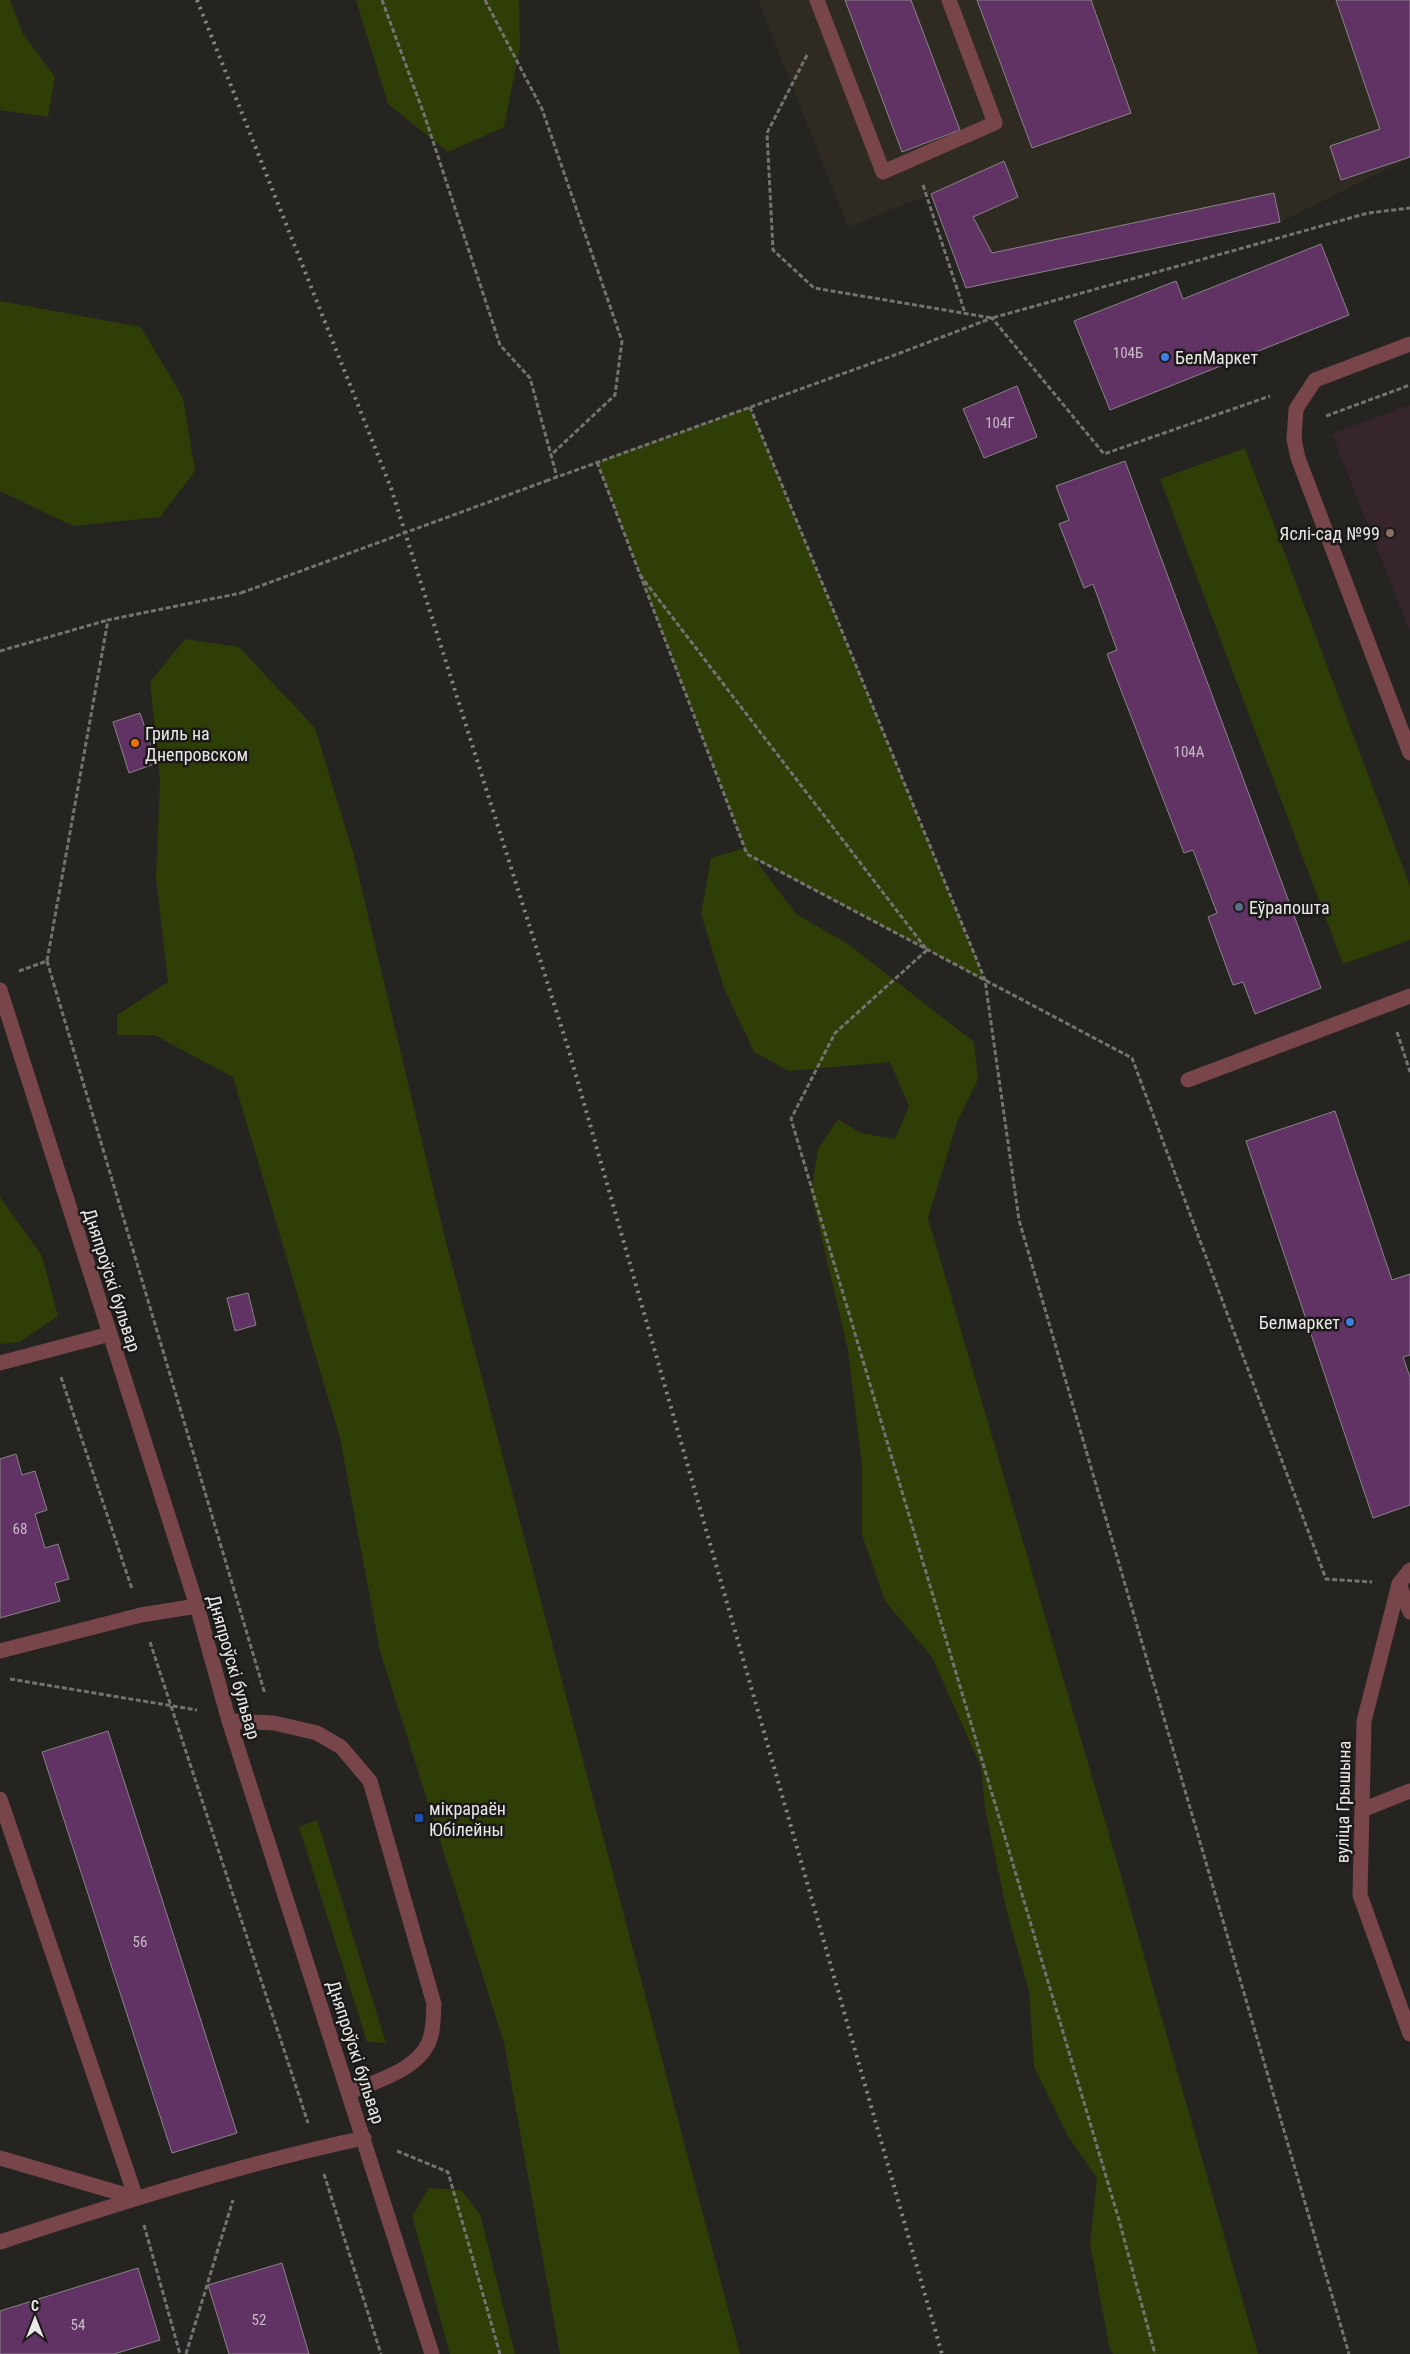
<svg xmlns="http://www.w3.org/2000/svg" width="1410" height="2354" font-family="'Roboto Condensed',sans-serif">
<style>
.built{fill:#2f2b22}
.education{fill:#37252c}
.green{fill:#2f3d07}
.building{fill:#613264;stroke:#888588}
.lines{fill:none;stroke-linecap:round;stroke-linejoin:round}
.path{stroke:#747371;stroke-width:3;stroke-dasharray:5 2.5;stroke-linecap:butt}
.lane{stroke:#78454a;stroke-width:15}
.street{stroke:#78454a;stroke-width:15}
.rail{stroke:#868582;stroke-width:4;stroke-dasharray:2.5 5;stroke-linecap:butt}
.path-bridge{stroke:#747371;stroke-width:3;stroke-dasharray:5 2.5;stroke-linecap:butt}
.shop-dot{fill:#3f7fe0;stroke:#1c1a18;stroke-width:2}
.education-dot{fill:#8d6e63;stroke:#1c1a18;stroke-width:2}
.food-dot{fill:#e8710a;stroke:#1c1a18;stroke-width:2}
.service-dot{fill:#5c6f8a;stroke:#1c1a18;stroke-width:2}
.transit-dot{fill:#1a4fb4;stroke:#1c1a18;stroke-width:2}
.labels{text-anchor:middle;dominant-baseline:central;stroke-width:5;stroke-linejoin:round;paint-order:stroke}
.number-label{font-size:15px;fill:#c7bac6}
.poi-label{font-size:18px;fill:#e9e8e6;stroke:#1c1a18;text-anchor:start}
.street-label{font-size:18px;fill:#e9e8e6;stroke:#1c1a18}
</style>
<rect width="100%" height="100%" fill="#252421"/>
<!-- built -->
<path class="built" d="M758,0H1410V158L1280,222L966,288L931,194L848,227Z"/>
<!-- education -->
<path class="education" d="M1410,405V631L1332,434Z"/>
<!-- green -->
<g class="green">
<path d="M0,0H10L23,34L55,77L48,117L0,110Z"/>
<path d="M356,0H519L520,47L504,127L448,152L388,104Z"/>
<path d="M0,301L141,327L183,398L195,471L160,517L73,526L0,491Z"/>
<path d="M750,407L985,980L755,859L796,914L848,944L974,1042L978,1079L957,1122L928,1218L1118,1865L1258,2354H1113L1109,2346L1090,2244L1097,2178L1069,2138L1034,2067L1029,1991L1007,1912L985,1808L981,1767L932,1657L885,1601L862,1535V1466L848,1350L811,1192L818,1149L838,1119L861,1133L895,1139L909,1106L890,1062L789,1071L754,1052L724,988L701,914L711,858L745,848L597,462Z"/>
<path d="M1245,448L1410,886V940L1343,964L1160,479Z"/>
<path d="M185,639L239,647L315,728L353,852L446,1242L740,2354H560L504,2043L380,1651L340,1438L233,1077L154,1035H117V1015L168,982L156,878L160,781L150,682Z"/>
<path d="M0,1197L42,1256L58,1316L20,1342L0,1344Z"/>
<path d="M317,1820L386,2043L367,2042L299,1827Z"/>
<path d="M429,2188L461,2190L480,2214L515,2354H450L412,2216Z"/>
</g>
<!-- building -->
<g class="building">
<path d="M845,0H911L960,130L902,152Z"/>
<path d="M977,0H1091L1131,113L1032,148Z"/>
<path d="M1336,0H1410V157L1341,180L1330,146L1380,129Z"/>
<path d="M1004,161L1018,197L973,217L992,253L1274,193L1280,222L966,288L931,194Z"/>
<path d="M1321,244L1349,315L1110,410L1074,321L1176,281L1183,299Z"/>
<path d="M1017,386L1037,437L984,458L963,409Z"/>
<path d="M1125,461L1321,988L1255,1014L1243,982L1233,985L1208,917L1217,913L1193,850L1184,853L1107,654L1117,650L1093,584L1084,588L1059,524L1069,520L1056,486Z"/>
<path d="M140,713L157,763L129,773L113,722Z"/>
<path d="M1335,1111L1392,1280L1410,1274V1355L1403,1357L1410,1377V1505L1373,1518L1246,1141Z"/>
<path d="M248,1293L256,1325L235,1331L227,1298Z"/>
<path d="M16,1454L22,1475L35,1471L47,1510L35,1514L45,1548L58,1544L69,1579L55,1583L60,1601L0,1618V1459Z"/>
<path d="M108,1731L237,2133L172,2153L42,1752Z"/>
<path d="M282,2263L309,2354H229L208,2285Z"/>
<path d="M138,2268L160,2340L114,2354H0V2311Z"/>
</g>
<g class="lines">
<!-- path -->
<g class="path">
<path d="M382,0L425,117L500,345L530,378L557,477"/>
<path d="M485,0L542,109L622,341L615,395L551,455"/>
<path d="M807,55L767,133L773,250L814,288L992,318L1368,213L1410,208"/>
<path d="M923,185L965,313"/>
<path d="M750,407L985,980L1019,1220L1349,2354"/>
<path d="M1326,416L1410,385"/>
<path d="M597,462L747,854L1132,1058L1326,1579L1372,1582"/>
<path d="M546,481L900,353L992,318L1104,454L1270,396"/>
<path d="M640,575L927,950L835,1033L791,1119L1119,2220L1155,2354"/>
<path d="M0,651L108,620"/>
<path d="M47,961L265,1694"/>
<path d="M19,971L47,961L108,620L241,593"/>
<path d="M1397,1032L1410,1072"/>
<path d="M61,1377L132,1589"/>
<path d="M150,1642L308,2123"/>
<path d="M10,1679L197,1710"/>
<path d="M397,2151L448,2172L500,2354"/>
<path d="M324,2174L381,2354"/>
<path d="M144,2225L180,2354"/>
<path d="M186,2354L233,2200"/>
</g>
<!-- lane -->
<g class="lane">
<path d="M817,0L883,172L995,123L949,0"/>
<path d="M1188,1080L1410,996"/>
<path d="M0,1363L110,1334"/>
<path d="M1399,1584L1410,1612"/>
<path d="M0,1651L141,1615L197,1606"/>
<path d="M229,1721L274,1723L317,1733L341,1747L370,1781L434,2004C433,2014 434,2025 431,2035C424,2068 377,2081 350,2092"/>
<path d="M0,1799L136,2198"/>
<path d="M1362,1810L1410,1791"/>
<path d="M0,2158L136,2198"/>
<path d="M0,2242C120,2203 241,2164 364,2138"/>
</g>
<!-- street -->
<g class="street">
<path d="M1410,344L1315,380L1296,409L1294,439L1298,458L1410,753"/>
<path d="M0,990L197,1606L229,1721L432,2354"/>
<path d="M1410,1570L1399,1584L1364,1721L1360,1895L1410,2034"/>
</g>
<!-- rail -->
<path class="rail" d="M197,0L391,488L569,1051L942,2354"/>
<!-- path-bridge -->
<path class="path-bridge" d="M241,593L546,481"/>
</g>
<!-- markers -->
<g class="shop-dot">
<circle cx="1165" cy="357" r="5"/>
<circle cx="1350" cy="1322" r="5"/>
</g>
<circle class="education-dot" cx="1390" cy="533" r="5"/>
<circle class="food-dot" cx="135" cy="743" r="5"/>
<circle class="service-dot" cx="1239" cy="907" r="5"/>
<rect class="transit-dot" x="414" y="1813" width="10" height="10" rx="2.5"/>
<g class="labels">
<!-- number labels -->
<g class="number-label">
<text x="1128" y="353">104Б</text>
<text x="1000" y="423">104Г</text>
<text x="1189" y="752">104А</text>
<text x="20" y="1529">68</text>
<text x="140" y="1942">56</text>
<text x="259" y="2320">52</text>
<text x="78" y="2325">54</text>
</g>
<!-- poi labels -->
<g class="poi-label">
<text x="1175" y="357">БелМаркет</text>
<text x="1380" y="533" text-anchor="end">Яслі-сад №99</text>
<text x="145" y="733">Гриль на<tspan x="145" dy="21">Днепровском</tspan></text>
<text x="1249" y="907">Еўрапошта</text>
<text x="1340" y="1322" text-anchor="end">Белмаркет</text>
<text x="429" y="1808">мікрараён<tspan x="429" dy="21">Юбілейны</tspan></text>
</g>
<!-- street labels -->
<g class="street-label">
<text transform="translate(112 1280) rotate(72)">Дняпроўскі бульвар</text>
<text transform="translate(234 1667) rotate(74)">Дняпроўскі бульвар</text>
<text transform="translate(1343 1802) rotate(-89)">вуліца Грышына</text>
<text transform="translate(356 2052) rotate(72)">Дняпроўскі бульвар</text>
</g>
</g>
<!-- north arrow -->
<g transform="translate(35 2319)" stroke="#1c1a18" stroke-width="4" paint-order="stroke">
<path d="M0-4L9 19L0 12L-9 19Z" fill="#e9e8e6"/>
<text y="-8" font-size="14" font-weight="bold" text-anchor="middle" fill="#e9e8e6">С</text>
</g>
</svg>
